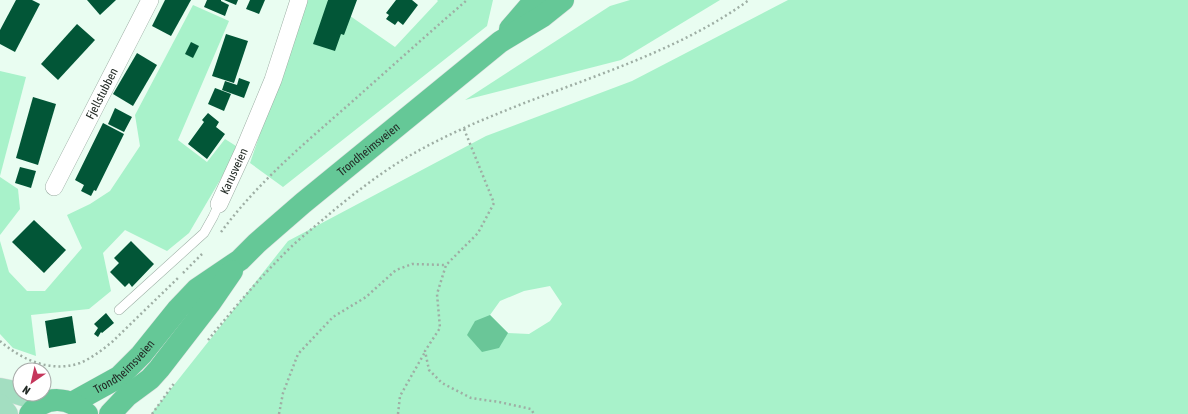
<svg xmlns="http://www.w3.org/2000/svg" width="1188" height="414" font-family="'Asap Condensed',sans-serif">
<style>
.green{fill:#a8f2ca;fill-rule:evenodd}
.water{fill:#6ac698}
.building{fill:#025637}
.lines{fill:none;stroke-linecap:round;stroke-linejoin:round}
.lane-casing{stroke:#9bada3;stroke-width:10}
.street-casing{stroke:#9bada3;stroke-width:18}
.primary-casing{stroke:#e0e1e1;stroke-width:23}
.highway-casing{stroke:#e0e1e1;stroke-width:23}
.path{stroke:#9eaea4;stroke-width:2.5;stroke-dasharray:2 3;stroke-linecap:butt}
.lane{stroke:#fff;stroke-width:9}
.street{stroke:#fff;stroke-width:17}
.primary{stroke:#a3dec1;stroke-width:22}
.highway{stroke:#65c897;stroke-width:22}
.labels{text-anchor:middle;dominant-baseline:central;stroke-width:4;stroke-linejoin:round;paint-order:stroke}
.street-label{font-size:12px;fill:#232b26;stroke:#fff}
</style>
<rect width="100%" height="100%" fill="#e9fdf1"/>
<!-- green -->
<g class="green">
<path d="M306,0H327L395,47L438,1L437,0H493L487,26L283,187L250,163Z"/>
<path d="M630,0H720L621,60L465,100L610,6Z"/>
<path d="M788,0H1188V414H151L288,241L486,136L632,81ZM550,286L562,304L550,321L529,334L508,333L490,315L500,301L524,291Z"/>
<path d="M193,5L229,21L178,140L207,162L225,139L236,146L230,163L189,233L167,251L125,230L103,253L111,291L89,309L31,315L36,356L13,348L0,334V241L9,272L27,291H45L82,248L67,215L90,204L110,191L140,146L135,115Z"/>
<path d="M0,71L26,77L0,176Z"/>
<path d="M0,177L18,189L20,209L0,235Z"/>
</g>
<!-- water -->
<path class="water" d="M490,315L508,333L499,348L482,352L467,335L475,321Z"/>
<!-- building -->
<g class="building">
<path d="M16,0H32L40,4L15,52L0,44V30Z"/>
<path d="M87,0H116L100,15Z"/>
<path d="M165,0H191L171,36L152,26Z"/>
<path d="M207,0H221V1L229,5L225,16L204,7Z"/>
<path d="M224,0H238L236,5Z"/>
<path d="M250,0H265L259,14L246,9Z"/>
<path d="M328,0H357L344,35L341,34L335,51L313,44Z"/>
<path d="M396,0H412L418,5L403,25L398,21L395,25L386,19L389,15L386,13Z"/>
<path d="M77,24L95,40L58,80L41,64Z"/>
<path d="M226,34L248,41L234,83L212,76Z"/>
<path d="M191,42L199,46L193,58L185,54Z"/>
<path d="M137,53L157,65L133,106L113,94Z"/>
<path d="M239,78L250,82L244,98L222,90L225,81L237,85Z"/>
<path d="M215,88L231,94L224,111L208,104Z"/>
<path d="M33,97L56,104L38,165L16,158Z"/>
<path d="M115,108L132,117L124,132L108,124Z"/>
<path d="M208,113L219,122L216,127L225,134L207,159L188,144L204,122L202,120Z"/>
<path d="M103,123L124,134L96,191L94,190L91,196L81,191L84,185L75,180Z"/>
<path d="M20,167L36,171L31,188L15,183Z"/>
<path d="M34,220L66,250L44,273L12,242Z"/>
<path d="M131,241L154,264L132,287L129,283L125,287L110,272L119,263L114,258Z"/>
<path d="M106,313L114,323L102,333L101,332L98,337L94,334L98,328L94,324Z"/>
<path d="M72,316L76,343L49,348L45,321Z"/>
</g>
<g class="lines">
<defs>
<path id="lane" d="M119,310L204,233L213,217L219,204"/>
<g id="street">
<path id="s1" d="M54,187L150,0"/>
<path id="s2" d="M219,204L243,152L273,80L299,0"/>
</g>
<g id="primary">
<path d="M0,389L10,391L45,402"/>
<path d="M0,405L7,414"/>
</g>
<g id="highway">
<path d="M510,29L535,0"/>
<path id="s3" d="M72,403L119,377L141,355L178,309L197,289L240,260L257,243L303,203L500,42L543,16L563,0"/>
<path d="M30,414C46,394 70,397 87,414"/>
<path d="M110,414L127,396L150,379L159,369L210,303L232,271"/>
</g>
</defs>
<!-- lane casing -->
<use href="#lane" class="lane-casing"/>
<!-- street casing -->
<use href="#street" class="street-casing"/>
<!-- primary casing -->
<use href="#primary" class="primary-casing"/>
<!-- highway casing -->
<use href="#highway" class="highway-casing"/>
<!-- path -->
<g class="path">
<path d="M464,129L494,203L478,233L446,265L437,294L440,328L425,351L429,370L442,383L471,398L499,402L531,409L534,414"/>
<path d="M221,232C260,180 305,143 354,100C391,67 429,33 467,0"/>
<path d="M183,273L202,254"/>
<path d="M208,340C231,312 255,283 281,257C293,244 307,233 320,222C348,198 377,175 409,156C437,140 467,126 497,114C581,79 675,54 749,0"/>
<path d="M0,341C22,360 51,373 80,363C92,358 102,350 112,342L178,278"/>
<path d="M152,414L175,382"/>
<path d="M279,414L283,393L298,354L333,317L366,297L396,270L412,264L446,265"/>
<path d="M398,414L400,396L425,352"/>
</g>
<!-- lane -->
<use href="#lane" class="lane"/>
<!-- street -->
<use href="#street" class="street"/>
<!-- primary -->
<use href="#primary" class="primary"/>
<!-- highway -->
<use href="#highway" class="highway"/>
</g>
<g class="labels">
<!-- street labels -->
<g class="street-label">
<text stroke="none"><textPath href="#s1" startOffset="105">Fjellstubben</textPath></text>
<text stroke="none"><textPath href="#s3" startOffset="393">Trondheimsveien</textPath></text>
<text stroke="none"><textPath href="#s2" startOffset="36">Karusveien</textPath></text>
<text stroke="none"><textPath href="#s3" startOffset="64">Trondheimsveien</textPath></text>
</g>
</g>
<!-- north arrow -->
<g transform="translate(32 382) rotate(214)"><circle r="19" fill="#ffffff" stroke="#a7aaa8"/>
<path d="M0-3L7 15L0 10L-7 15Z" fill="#c5365b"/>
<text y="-6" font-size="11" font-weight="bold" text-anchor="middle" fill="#232b26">N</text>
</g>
</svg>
